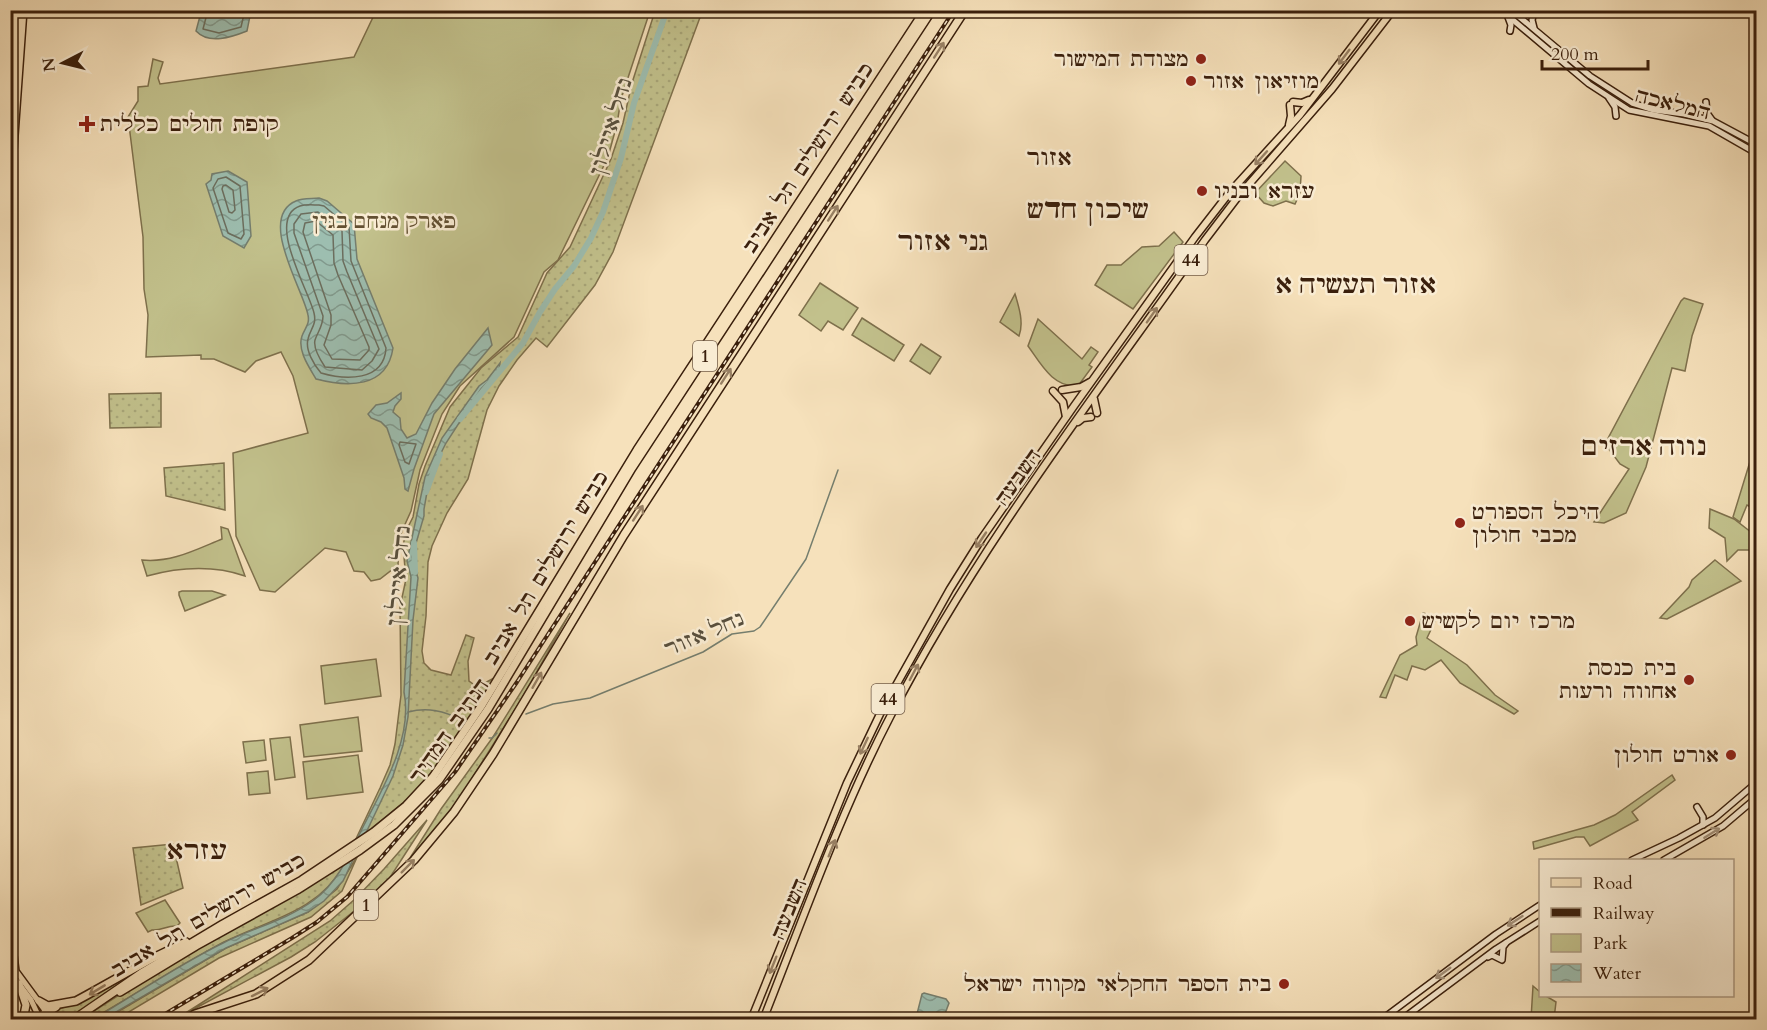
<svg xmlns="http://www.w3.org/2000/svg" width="1767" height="1030" font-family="Cardo,'Frank Ruhl Libre',serif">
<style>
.grass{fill:url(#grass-dots);stroke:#7e704c;stroke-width:1.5}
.park{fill:#c2c18c;stroke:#7e704c;stroke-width:1.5}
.water{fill:url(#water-waves);stroke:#757e6e;stroke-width:1.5}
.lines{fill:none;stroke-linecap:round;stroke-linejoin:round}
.shore{stroke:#6c6e5e;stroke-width:1.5}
.stream{stroke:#757e6e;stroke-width:1.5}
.river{stroke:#9dbeb0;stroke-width:6}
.secondary-casing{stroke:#3a1f0c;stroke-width:8}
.primary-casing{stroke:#3a1f0c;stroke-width:8}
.trunk-casing{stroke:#3a1f0c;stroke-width:9}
.motorway-casing{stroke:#3a1f0c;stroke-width:10}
.secondary{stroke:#f9ecd3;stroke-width:5}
.primary{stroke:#f6e1bb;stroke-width:5}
.trunk{stroke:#f6e1bb;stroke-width:6}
.motorway{stroke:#f6e1bb;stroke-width:7}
.rail-casing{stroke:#3a1f0c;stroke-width:4}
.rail{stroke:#f9ecd3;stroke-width:1.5;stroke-dasharray:4.5;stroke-linecap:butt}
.oneway{stroke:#988064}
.oneway2{stroke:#a39079}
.poi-dot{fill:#8f2418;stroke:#f9ecd3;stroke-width:2}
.labels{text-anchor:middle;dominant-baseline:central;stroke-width:5;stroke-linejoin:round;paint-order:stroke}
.shield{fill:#f9ecd3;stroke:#735c48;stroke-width:1.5}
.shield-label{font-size:18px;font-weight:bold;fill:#3a1f0c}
.poi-label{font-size:20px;fill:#3a1f0c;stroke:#f9ecd3;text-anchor:start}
.street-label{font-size:20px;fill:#3a1f0c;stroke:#f9ecd3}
.park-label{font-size:20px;font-style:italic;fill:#635032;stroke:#f9ecd3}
.water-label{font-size:21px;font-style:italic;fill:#584f3d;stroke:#f9ecd3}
.quarter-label{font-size:22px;fill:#3a1f0c;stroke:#f9ecd3}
.district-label{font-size:26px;font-weight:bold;fill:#3a1f0c;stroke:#f9ecd3}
</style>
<defs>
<pattern id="grass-dots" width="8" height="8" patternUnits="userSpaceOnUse" patternTransform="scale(1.5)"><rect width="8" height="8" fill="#c2c18c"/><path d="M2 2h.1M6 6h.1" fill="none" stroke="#a7a578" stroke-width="1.8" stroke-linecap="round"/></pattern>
<pattern id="water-waves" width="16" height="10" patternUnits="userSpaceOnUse" patternTransform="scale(1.5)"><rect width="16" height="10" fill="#9dbeb0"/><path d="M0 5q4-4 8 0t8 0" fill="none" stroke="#819a8e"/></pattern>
</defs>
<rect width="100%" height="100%" fill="#f6e1bb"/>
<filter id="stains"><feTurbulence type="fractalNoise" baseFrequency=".00333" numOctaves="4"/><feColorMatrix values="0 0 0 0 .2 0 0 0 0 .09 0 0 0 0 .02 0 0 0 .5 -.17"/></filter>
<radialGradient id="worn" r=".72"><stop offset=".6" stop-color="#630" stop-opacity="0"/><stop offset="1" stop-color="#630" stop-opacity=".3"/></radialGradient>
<!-- grass -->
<g class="grass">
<path d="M655,11H906V15L886,16L702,12L613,252L595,285L547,347L536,338L517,360L499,386L487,410L468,479L447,513L432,546L428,562L426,616L422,651L424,663L431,670L451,675L466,635L474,638L468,661L469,681L476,686L481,685L496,677L437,766L414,794L354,843L380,788L390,765L395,744L401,695L400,607L406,579L403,546L406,531L413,517L419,484L425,466L450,407L481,368L518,337L547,273L570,247L611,159L623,123L632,83Z"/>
<path d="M161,393V427L110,428L109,394Z"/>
<path d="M224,463L225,510L166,496L164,468Z"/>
<path d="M570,613L519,703L466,788L445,818L410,858L441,809L493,737Z"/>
<path d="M427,820L389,879L363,904L315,942L291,957L181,1016L330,921L355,899L384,869Z"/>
<path d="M173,844L183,888L141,905L133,848Z"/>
<path d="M358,855L342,891L311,917L219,958L117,1019L104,1020L226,948L308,912L337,889Z"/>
<path d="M345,864C317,913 270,919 224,942C179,966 136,994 92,1019L80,1020L133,986Z"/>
<path d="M172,950L68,1019H55L54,1011L88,998Z"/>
</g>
<!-- park -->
<g class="park">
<path d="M376,11H650L621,99L617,124L608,157L558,260L544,272L514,337L460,386L442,414L420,470L411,511L402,531L399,542L398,565L380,579L371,581L364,572L354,571L346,552L325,548L275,592L260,590L236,536L233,453L308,433L293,376L281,352L256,361L245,372L214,359H201V355L146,357L148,315L144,289L143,237L128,117L138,101V87L148,86L153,59L163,62L158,78L160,84L354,57Z"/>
<path d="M1285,161L1301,176L1300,193L1295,204L1286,201L1273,206L1264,203L1255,193Z"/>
<path d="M1174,232L1183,242L1133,309L1095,285L1107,265H1121L1142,247L1159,246Z"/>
<path d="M820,283L858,308L843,330L828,321L821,331L799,315Z"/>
<path d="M1015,294C1019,307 1024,323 1019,336L1000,322Z"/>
<path d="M1684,298L1703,304L1692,336L1685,371L1672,368L1646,467L1626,513L1604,523L1594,522L1629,469L1620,464L1605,444L1681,301Z"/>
<path d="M862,318L904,345L894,361L852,335Z"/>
<path d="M1038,319L1082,359L1091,347L1098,352L1089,365L1092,367L1078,386C1053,388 1041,364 1028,346Z"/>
<path d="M921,344L941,357L930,374L910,361Z"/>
<path d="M1756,442V510L1747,505L1740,522L1733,517Z"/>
<path d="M1710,509L1734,519L1756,536V550H1738L1727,561L1725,538L1709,528Z"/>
<path d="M221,527L228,529L245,576C213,565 180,567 147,576L142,560C171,563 195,550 222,539Z"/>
<path d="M1715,560L1741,581L1667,619L1660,618L1689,587L1692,580Z"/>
<path d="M182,591H212L225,595L185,611L179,595V592Z"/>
<path d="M1423,613L1437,617L1427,638L1467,665L1495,695L1518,711L1514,714L1460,683L1441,660L1425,670L1412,666L1407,680L1395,675L1386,698L1380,697L1400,655L1417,645L1416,637Z"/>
<path d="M376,659L381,696L325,704L321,666Z"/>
<path d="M358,717L362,751L304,757L300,725Z"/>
<path d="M290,737L295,777L275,780L270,739Z"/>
<path d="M264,740L266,760L246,763L243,742Z"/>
<path d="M358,755L363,792L307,799L303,762Z"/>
<path d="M268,771L270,793L249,795L247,773Z"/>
<path d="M1672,775L1675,780L1632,812L1638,820L1590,846L1584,837H1576L1534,849L1533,842L1594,825L1615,815Z"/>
<path d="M165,900L180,923L177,926C167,925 162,931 152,930L148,932L136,913Z"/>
<path d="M1533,986L1540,992V996H1546L1556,1002L1554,1019H1531Z"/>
</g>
<!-- water -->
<g class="water">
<path d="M204,10L251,11L247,31C232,37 209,45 196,31L200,16Z"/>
<path d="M228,171L247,182L251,236L244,248L223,236L206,184L211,180L212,174Z"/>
<path d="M319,198L327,201L354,224L357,259L393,348C387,389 347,387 316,379C309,367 297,350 302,336C305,328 310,324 308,315C303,289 257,217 296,201C303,198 313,199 319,198Z"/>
<path d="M488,328L492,345L434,414L414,469L408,491L405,489L404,478L387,428L381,422L371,418L368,414L376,405L387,403L401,393V399L395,406L393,412L400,418L401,429L407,438L416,434L432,403L455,369Z"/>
<path d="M500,363L499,370L481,389L446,443L430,475L424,509V516L412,557L418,578L413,620L408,717L403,745L393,776L343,881L324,901L308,912L226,948L104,1019L92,1020C136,994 178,965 223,943C253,928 287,920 314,900C339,881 350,853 364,825C384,786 413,737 404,692L411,577L407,561L425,477L442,438L479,386L487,380Z"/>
<path d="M924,993L946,999L949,1003L943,1019L917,1014L922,994Z"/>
</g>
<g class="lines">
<!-- shore -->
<g class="shore">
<path d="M208,10L203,29L219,33L241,27L245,10"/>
<path d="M226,177L240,186L244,234L241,239L228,233L213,188L218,179Z"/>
<path d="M226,185L233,190L235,210L232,213L229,212L222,189L223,186Z"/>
<path d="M319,205L324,206L349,227L351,261L386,348C384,382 345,380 321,373C314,365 305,350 308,339C310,329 317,325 314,313C309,291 265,218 300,206C306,204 313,205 319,205Z"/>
<path d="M318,212L342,231L343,261L347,272L379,349L372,361L362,370L325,367C321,361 313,348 315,340C318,331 323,326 323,316L294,233V224L301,214Z"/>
<path d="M316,221L333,235L334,263L338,275L369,347V350L360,360L332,359L324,345L331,325V315L303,232L305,223Z"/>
<path d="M400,442L416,444L409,464L405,462L399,445Z"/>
</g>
<!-- stream -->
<g class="stream">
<path d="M408,712C428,707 444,711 462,720"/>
<path d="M526,714L553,704L590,698L703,652L732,634L754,631L760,627L806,559L838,470"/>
<path d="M489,738H492L497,733"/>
</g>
<!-- river -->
<g class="river">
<path d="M460,419L523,343L540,312L555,289L574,266L591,238L603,212L621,158L634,103L667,10"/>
<path d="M426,492L440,454"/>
<path d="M414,543L415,572"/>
</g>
<defs>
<g id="secondary">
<path d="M1501,10L1589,84L1629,110L1709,126L1756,153"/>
<path d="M1511,10L1590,76L1632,103L1654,110L1684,114L1713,121L1756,144"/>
<path d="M1516,14L1530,10"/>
<path d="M1533,16L1532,20L1534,28"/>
<path d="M1508,17L1511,25L1510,31"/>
<path d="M1609,98L1615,107L1616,116"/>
<path d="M1706,102L1707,113L1712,120"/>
<path d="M1697,807L1703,817V825"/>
<path d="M1632,860L1679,838L1715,818L1756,783"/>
<path d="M1664,860L1723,826L1756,798"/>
<path d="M1488,957L1492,955L1502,960L1503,947L1506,943"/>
<path d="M1381,1020L1496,934L1540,905"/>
<path d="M1401,1020L1496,949L1540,921"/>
</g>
<g id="primary">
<path d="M10,134L20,10"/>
<path d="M10,205L24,10"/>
<path d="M10,924L16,971L44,1009L47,1020"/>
<path d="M10,972L31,1000L40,1019"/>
</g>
<g id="trunk">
<path d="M1293,102L1302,103L1309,100"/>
<path d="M1289,125L1291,116L1290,105"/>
<path d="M1062,390L1081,387L1090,382"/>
<path d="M1053,391L1063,402L1066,417"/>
<path d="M1094,399L1097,413"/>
<path d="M1078,422L1083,418L1091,417"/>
<path d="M751,1020L847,783L880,714L950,589L982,538L1074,406L1195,237L1230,192L1300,115L1380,10"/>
<path d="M763,1020C803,919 841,811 891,715C978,546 1096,395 1205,240L1237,198L1332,89L1393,10"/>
</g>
<g id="motorway">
<path d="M19,984L26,1005L23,1020"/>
<path d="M120,992L196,946L297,890L360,850L394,825L439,780L488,709L632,468L932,10"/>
<path d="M39,1001L48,1006L76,1001L87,995L153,958L186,942"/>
<path d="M34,1020L56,1007"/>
<path d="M73,1020L143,972L223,924L302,880L374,832L406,806L433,777L482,705L637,450L925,10"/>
<path d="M186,1020L195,1014L256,994L309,960L414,860L454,812L493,754L624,535L965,10"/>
</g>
</defs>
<!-- secondary casing -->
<use href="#secondary" class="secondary-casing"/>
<!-- primary casing -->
<use href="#primary" class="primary-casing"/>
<!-- trunk casing -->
<use href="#trunk" class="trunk-casing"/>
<!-- motorway casing -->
<use href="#motorway" class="motorway-casing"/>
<!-- secondary -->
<use href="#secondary" class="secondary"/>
<!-- primary -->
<use href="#primary" class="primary"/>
<!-- trunk -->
<use href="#trunk" class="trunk"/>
<!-- motorway -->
<use href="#motorway" class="motorway"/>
<defs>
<path id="rail" d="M155,1020L292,938L317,922L347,897L455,772L517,682L954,10"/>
</defs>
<!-- rail casing -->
<use href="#rail" class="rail-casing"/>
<!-- rail -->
<use href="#rail" class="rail"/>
</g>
<!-- one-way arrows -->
<defs><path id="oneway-shaft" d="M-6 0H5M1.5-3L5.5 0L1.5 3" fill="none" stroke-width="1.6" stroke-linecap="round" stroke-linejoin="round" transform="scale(1.5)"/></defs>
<g class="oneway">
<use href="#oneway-shaft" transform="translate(939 50) rotate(-57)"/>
<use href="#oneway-shaft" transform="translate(1344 57) rotate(127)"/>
<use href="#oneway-shaft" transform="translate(1261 158) rotate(132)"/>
<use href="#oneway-shaft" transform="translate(833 213) rotate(-57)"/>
<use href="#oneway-shaft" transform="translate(1152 315) rotate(-55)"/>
<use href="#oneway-shaft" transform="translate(726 376) rotate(-57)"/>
<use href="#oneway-shaft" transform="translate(638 513) rotate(-57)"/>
<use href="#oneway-shaft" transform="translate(981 540) rotate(124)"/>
<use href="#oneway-shaft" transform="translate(914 672) rotate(-62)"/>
<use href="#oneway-shaft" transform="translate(537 680) rotate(-60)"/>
<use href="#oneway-shaft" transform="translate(864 746) rotate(115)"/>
<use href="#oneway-shaft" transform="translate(832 848) rotate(-68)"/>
<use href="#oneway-shaft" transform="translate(408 866) rotate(-45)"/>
<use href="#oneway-shaft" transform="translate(773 965) rotate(112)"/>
<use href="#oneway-shaft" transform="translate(97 990) rotate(149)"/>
<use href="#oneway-shaft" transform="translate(260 992) rotate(-27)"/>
</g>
<g class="oneway2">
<use href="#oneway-shaft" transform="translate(1712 833) rotate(-32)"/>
<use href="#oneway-shaft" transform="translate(1515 921) rotate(147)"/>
<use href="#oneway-shaft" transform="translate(1443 973) rotate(144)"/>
</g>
<!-- markers -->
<g class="poi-dot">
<circle cx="1201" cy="59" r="6"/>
<circle cx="1191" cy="81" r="6"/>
<path d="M84 115h6v6h6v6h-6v6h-6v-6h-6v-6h6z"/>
<circle cx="1202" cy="191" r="6"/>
<circle cx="1460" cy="523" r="6"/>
<circle cx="1410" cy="621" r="6"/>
<circle cx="1689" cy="680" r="6"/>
<circle cx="1731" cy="755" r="6"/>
<circle cx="1284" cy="984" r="6"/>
</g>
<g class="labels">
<!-- shield labels -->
<g class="shield">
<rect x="1174.5" y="245" width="33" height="30" rx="4.5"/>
<rect x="693" y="341" width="24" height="30" rx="4.5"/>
<rect x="871.5" y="684" width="33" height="30" rx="4.5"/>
<rect x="354" y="890" width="24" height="30" rx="4.5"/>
</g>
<g class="shield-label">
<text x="1191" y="260">44</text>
<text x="705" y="356">1</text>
<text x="888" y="699">44</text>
<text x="366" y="905">1</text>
</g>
<!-- poi labels -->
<g class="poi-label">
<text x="1189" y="59" text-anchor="end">מצודת המישור</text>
<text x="1203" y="81">מוזיאון אזור</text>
<text x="100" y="124">קופת חולים כללית</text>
<text x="1214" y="191">עזרא ובניו</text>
<text x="1472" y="512">היכל הספורט<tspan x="1472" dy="23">מכבי חולון</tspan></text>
<text x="1422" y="621">מרכז יום לקשיש</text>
<text x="1677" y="668" text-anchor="end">בית כנסת<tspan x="1677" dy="23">אחווה ורעות</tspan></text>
<text x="1719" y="755" text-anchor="end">אורט חולון</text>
<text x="1272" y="984" text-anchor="end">בית הספר החקלאי מקווה ישראל</text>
</g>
<!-- street labels -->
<g class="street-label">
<text transform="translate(1673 104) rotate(14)">המלאכה</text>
<text transform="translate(808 158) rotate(-57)">כביש ירושלים תל אביב</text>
<text transform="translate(1018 477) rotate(-55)">השבעה</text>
<text transform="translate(546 568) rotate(-59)">כביש ירושלים תל אביב</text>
<text transform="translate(449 731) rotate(-55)">הנתיב המהיר</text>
<text transform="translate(789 909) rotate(-68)">השבעה</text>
<text transform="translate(208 915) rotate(-31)">כביש ירושלים תל אביב</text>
</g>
<!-- park labels -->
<g class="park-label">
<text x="384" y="221">פארק מנחם בגין</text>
</g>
<!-- water labels -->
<g class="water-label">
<text transform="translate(611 127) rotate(-73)">נחל איילון</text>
<text transform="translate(399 576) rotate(-85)">נחל איילון</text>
<text transform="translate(704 634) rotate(-23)">נחל אזור</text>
</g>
<!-- quarter labels -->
<g class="quarter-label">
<text x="1049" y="158">אזור</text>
</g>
<!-- district labels -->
<g class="district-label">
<text x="1088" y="209">שיכון חדש</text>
<text x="943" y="241">גני אזור</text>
<text x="1356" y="284">אזור תעשיה א</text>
<text x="1644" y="446">נווה ארזים</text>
<text x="197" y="850">עזרא</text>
</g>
</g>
<!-- margin -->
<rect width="1767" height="1030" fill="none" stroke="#f6e1bb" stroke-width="36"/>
<rect x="12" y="12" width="1743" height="1006" fill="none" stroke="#3a1f0c" stroke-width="3"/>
<rect x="18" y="18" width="1731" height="994" fill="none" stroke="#3a1f0c" stroke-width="1.5"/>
<!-- legend -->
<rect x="1539" y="859" width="195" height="138" fill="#f9ecd3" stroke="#ad9a83" stroke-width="1.5"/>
<rect x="1551" y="878" width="30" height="9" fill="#f6e1bb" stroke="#ad9a83" stroke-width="1.5"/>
<text x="1593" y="889" font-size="18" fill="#3a1f0c">Road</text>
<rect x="1551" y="908" width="30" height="9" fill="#3a1f0c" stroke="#ad9a83" stroke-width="1.5"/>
<text x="1593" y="919" font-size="18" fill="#3a1f0c">Railway</text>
<rect x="1551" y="934" width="30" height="18" fill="#c2c18c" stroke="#ad9a83" stroke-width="1.5"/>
<text x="1593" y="949" font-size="18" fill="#3a1f0c">Park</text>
<rect x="1551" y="964" width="30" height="18" fill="url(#water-waves)" stroke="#ad9a83" stroke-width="1.5"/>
<text x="1593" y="979" font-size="18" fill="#3a1f0c">Water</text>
<!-- north arrow -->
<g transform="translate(63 63) rotate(263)" stroke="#f9ecd3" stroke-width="4.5" paint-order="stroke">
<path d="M0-4.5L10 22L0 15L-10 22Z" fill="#3a1f0c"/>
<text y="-9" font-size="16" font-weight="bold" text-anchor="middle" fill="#3a1f0c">N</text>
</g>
<!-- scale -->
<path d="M1542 60v9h106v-9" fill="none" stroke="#3a1f0c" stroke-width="3"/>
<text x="1551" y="60" font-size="18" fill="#3a1f0c" stroke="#f9ecd3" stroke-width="4.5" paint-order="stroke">200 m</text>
<rect width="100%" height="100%" filter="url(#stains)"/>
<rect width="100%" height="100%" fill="url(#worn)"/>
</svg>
